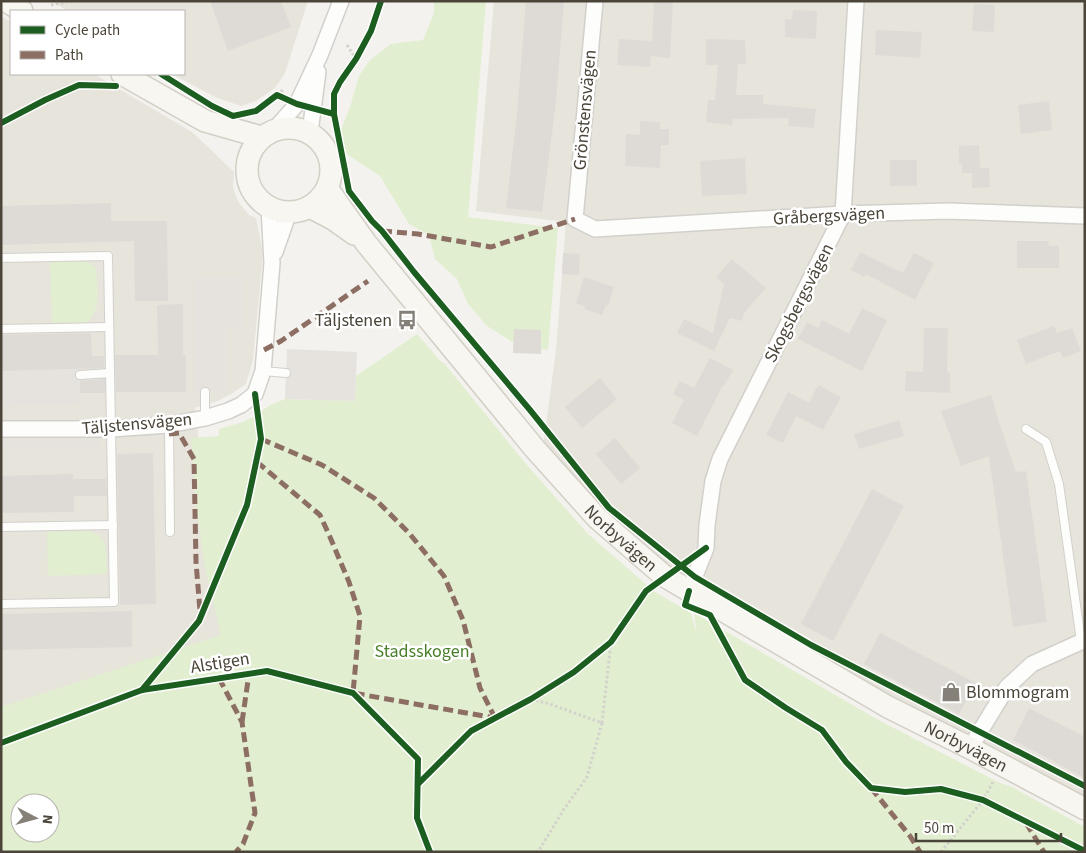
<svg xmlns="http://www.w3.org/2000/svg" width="1086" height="853" font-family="'Source Sans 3',sans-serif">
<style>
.residential{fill:#e7e4dc}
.green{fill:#e1eecf;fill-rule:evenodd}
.parking{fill:#e6e3df}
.building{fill:#dedbd6}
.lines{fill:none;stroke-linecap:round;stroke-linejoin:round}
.lane-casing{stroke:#d2d0cb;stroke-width:10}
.street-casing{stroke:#d2d0cb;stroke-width:18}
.secondary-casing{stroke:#d3cfc5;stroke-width:24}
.path{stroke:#d3d2cc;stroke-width:3;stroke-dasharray:2.5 2.5;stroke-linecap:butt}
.lane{stroke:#fdfdfc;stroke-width:8}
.street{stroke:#fdfdfc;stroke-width:15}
.secondary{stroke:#f7f6f1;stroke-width:21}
.quiet{stroke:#8d6e63;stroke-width:5;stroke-dasharray:10 5;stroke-linecap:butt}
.cycleway-casing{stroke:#fff;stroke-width:9}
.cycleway{stroke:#1b5e20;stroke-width:6}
.labels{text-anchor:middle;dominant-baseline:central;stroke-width:5;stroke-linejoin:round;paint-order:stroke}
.street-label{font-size:18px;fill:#4b4439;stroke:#fff}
.poi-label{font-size:18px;fill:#4b4439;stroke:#fff;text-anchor:end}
.park-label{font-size:18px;fill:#4a7f2a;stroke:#fff}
</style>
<rect width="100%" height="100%" fill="#f4f2ee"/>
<!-- residential -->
<g class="residential">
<path d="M51,1H308L285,73L275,88L256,101L241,106L215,97L172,74H184V11H68Z"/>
<path d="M494,1H1085V803L892,700L669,570L602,512L543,447L556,350L566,222L476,211Z"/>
<path d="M1,16L11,22V74H94L192,132L210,149L234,172L233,188L239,203L249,215L256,218L263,253L253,360L246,384L231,394L218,401L195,408L221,635L1,710Z"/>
</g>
<!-- green -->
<g class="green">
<path d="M434,1H486L468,217L558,228L548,350L517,345L487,326L468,304L457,279L435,259L429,235L409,224L380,176L345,153L341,130L350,107L359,76L370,60L391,44L423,40L434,13Z"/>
<path d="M84,259L96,268C97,288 102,308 87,323H52L50,261Z"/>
<path d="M417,334L441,362L444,363L526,464L587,533L655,592L691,613L697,635L694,613L882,722L998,782L1012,787L1085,827V852H1V707L221,635L205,567L196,505L191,438L219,436V429L243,422L255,416L270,405L285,399L355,401L356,376ZM20,803H50V833H20Z"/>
<path d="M87,531C111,535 106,555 107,574L48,576L47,532Z"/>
</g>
<!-- parking -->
<g class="parking">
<path d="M194,278H242V327H226V392L194,391Z"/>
<path d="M287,349L357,352L355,401L285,399Z"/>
<path d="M82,369L80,375V404L1,406V371Z"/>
<rect x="1" y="436" width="98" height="13"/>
</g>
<!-- building -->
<g class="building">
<path d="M210,1H281L291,27L228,51Z"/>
<path d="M526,1H564L556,102L542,212L506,208L517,114Z"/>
<path d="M654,1H673L670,58L651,56L650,67L617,65L619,39L652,41Z"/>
<path d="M974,4L995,5L994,32L972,31Z"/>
<path d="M793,10L817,11L816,39L785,37V19H792Z"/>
<path d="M876,30L922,32L920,58L875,55Z"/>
<path d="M706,39L745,40L746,64H738L736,95H763V104L816,109L814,128L788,126L789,118L733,119L732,125L706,122L708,100H715L718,65H706Z"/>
<path d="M1049,101L1052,130L1021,134L1018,105Z"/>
<path d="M640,121L660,122V129H669V145H661L660,168L625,166L626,134L640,135Z"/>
<path d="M979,145L980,168H989L990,187L972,188V173H962V164L959,165V146Z"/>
<path d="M745,158L747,194L702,196L700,161Z"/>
<rect x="890" y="160" width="27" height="26"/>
<path d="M111,203V221H167L168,301H135L134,241L1,245V206Z"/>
<path d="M1017,241H1048L1049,246H1059V268H1017Z"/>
<path d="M860,252L903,273L914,253L934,263L915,300L866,274L865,277L851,270Z"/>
<path d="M563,253L580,254L579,275L562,274Z"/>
<path d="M732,259L766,288L744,313L742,321L730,318L714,351L677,333L684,319L713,333L724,284L716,277Z"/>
<path d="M584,277L614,287L608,306L606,305L602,315L584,309L585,306L576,303Z"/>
<path d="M183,304V355H186V392H116L115,355H158L157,305Z"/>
<path d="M862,308L887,320L862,371L798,339L807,322L818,328L822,320L849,334Z"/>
<path d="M1054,326L1057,333L1072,328L1081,351L1063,358L1060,351L1026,364L1017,340Z"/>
<path d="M924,328H948L947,372L950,373V393L905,391L906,371L923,372Z"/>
<path d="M514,329L541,330V354L513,353Z"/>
<path d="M91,333L92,356H104V368L1,371V335Z"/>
<path d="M710,358L733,370L724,386L723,385L697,436L672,423L684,400L673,394L680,381L694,388Z"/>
<path d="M600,378L617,399L582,428L565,407Z"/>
<path d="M105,379V393H80V381Z"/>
<path d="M818,385L841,397L823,430L796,416L783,443L766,435L788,392L809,403Z"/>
<path d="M991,395L996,410H995L1016,472L1026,471L1047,622L1013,627L989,456L961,466L941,411Z"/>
<path d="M899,420L904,436L859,449L854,434Z"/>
<path d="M615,438L640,468L621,484L596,454Z"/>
<path d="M153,453L156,604L120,605L117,454Z"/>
<path d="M73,474V479H106L107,496H74V512L1,513V476Z"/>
<path d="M872,489L904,506L833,641L801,624Z"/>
<path d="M132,611V647L1,650V614Z"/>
<path d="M880,633L976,683L959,714L864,664Z"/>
<path d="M1029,708L1085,737V778L1013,740Z"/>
</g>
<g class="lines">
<defs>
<g id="lane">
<path d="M1,258L108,256L114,602L1,604"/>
<path d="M1,329L109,327"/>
<path d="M263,371L286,373"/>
<path d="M80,375L110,373"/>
<path d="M205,392V418"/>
<path d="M169,425L170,532"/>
<path d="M1026,429L1046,442L1059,484L1081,641"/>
<path d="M1,527L113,525"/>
</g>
<g id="street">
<path d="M595,1L575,219L595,229L843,214L948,211L1085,216"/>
<path d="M275,129L297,104L320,55L341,1"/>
<path d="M310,132L318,72"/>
<path d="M275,252L289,212"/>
<path d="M1,429H111L169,425L205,418L228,411L241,405L255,394L263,371L272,263L269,207"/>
<path d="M689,591L706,548L707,525L713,481L720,459L843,214L856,1"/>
<path d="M970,748L1007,687L1032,664L1085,640"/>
</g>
<g id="secondary">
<path d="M6,1L22,11"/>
<path d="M122,74L205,121L261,137"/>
<circle cx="289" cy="170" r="42"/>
<path id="s1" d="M327,188L366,243L535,449L597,518L664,576L888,707L970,748L1085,809"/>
<path d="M310,207L333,219L354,234"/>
</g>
</defs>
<!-- lane casing -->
<use href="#lane" class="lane-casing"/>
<!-- street casing -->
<use href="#street" class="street-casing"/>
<!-- secondary casing -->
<use href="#secondary" class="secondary-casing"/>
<!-- path -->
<g class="path">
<path d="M51,5L67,2"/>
<path d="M347,45L356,59"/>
<path d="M277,95L284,89"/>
<path d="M531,699L550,704L602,723L587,777L564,809L538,852"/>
<path d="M602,723L611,642"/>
<path d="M941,852L983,800L993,782"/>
</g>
<!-- lane -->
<use href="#lane" class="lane"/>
<!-- street -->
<use href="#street" class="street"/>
<!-- secondary -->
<use href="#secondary" class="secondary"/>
<!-- quiet -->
<g class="quiet">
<path d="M382,231L418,234L491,247L575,219"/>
<path d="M264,350L281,341L368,281"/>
<path d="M169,434L179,433L194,459L196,562L200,611"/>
<path d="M261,439L322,465L374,498L409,533L444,576L463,620L480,688L495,718"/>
<path d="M257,462L320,515L330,537L349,582L360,616L353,693L495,718"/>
<path d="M219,678L242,722L255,813L243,844L236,852"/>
<path d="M242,722L249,674"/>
<path d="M871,788L910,836L920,852"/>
<path d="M1026,823L1044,852"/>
</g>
<defs>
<g id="cycleway">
<path d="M161,74L212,106L233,116L256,111L277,95L297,104L334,114L349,191L372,221L382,231L414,272L530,410L609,508L695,577L811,645L1085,786"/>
<path d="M334,114V94L340,82L356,59L371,31L381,1"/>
<path d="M1,123L45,100L79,85L116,86"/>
<path d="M689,591L685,605L710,615L745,680L786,708L822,730L846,762L871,788L905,792L941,789L983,800L1085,851"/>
<path d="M142,690L199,621L247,505L261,439L255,394"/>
<path d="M1,743L142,690L267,671L353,693L418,759L417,818L430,852"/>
<path d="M418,784L471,731L531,699L574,672L611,642L646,591L706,548"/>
</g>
</defs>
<!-- cycleway casing -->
<use href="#cycleway" class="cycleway-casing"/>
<!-- cycleway -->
<use href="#cycleway" class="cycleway"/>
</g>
<!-- icons -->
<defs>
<symbol id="bus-bare" viewBox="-9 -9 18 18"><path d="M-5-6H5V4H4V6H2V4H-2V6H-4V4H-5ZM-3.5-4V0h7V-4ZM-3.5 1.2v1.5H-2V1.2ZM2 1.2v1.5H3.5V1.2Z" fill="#868178" stroke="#fff" stroke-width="2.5" paint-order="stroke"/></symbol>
<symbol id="shop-bare" viewBox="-9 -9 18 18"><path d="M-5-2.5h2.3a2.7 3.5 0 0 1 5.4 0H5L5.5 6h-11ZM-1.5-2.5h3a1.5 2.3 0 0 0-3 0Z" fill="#868178" stroke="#fff" stroke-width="2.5" paint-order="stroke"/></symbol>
</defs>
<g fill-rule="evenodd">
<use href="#bus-bare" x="393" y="306" width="28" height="28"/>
<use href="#shop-bare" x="937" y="678" width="28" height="28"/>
</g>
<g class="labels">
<!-- street labels -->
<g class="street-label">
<text transform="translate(585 110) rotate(-85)">Grönstensvägen</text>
<text transform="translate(829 216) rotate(-3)">Gråbergsvägen</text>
<text transform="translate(799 303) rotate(-63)">Skogsbergsvägen</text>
<text transform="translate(137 424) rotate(-5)">Täljstensvägen</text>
<text stroke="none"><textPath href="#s1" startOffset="458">Norbyvägen</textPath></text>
<text transform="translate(220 663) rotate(-9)">Alstigen</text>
<text stroke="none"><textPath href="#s1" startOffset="862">Norbyvägen</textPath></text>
</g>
<!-- poi labels -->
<g class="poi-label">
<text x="392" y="320">Täljstenen</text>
<text x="966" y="692" text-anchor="start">Blommogram</text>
</g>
<!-- park labels -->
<g class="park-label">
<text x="422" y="651">Stadsskogen</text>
</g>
</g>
<!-- border -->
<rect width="1086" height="853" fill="none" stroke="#4b4439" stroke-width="5"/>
<!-- legend -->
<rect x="10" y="10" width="175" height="65" fill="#ffffff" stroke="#b7b4b0"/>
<rect x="20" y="26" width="25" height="8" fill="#1b5e20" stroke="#b7b4b0"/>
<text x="55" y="35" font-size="15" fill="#4b4439">Cycle path</text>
<rect x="20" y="51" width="25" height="8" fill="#8d6e63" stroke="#b7b4b0"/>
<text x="55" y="60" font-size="15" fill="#4b4439">Path</text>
<!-- north arrow -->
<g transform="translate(35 818) rotate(96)"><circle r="24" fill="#ffffff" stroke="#b7b4b0"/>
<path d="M0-4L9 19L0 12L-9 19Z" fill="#868178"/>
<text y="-8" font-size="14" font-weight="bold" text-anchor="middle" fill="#4b4439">N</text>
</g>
<!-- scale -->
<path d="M916 833v8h145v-8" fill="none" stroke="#4b4439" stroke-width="2.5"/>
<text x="924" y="833" font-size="15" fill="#4b4439" stroke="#ffffff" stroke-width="4" paint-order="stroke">50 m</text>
</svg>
